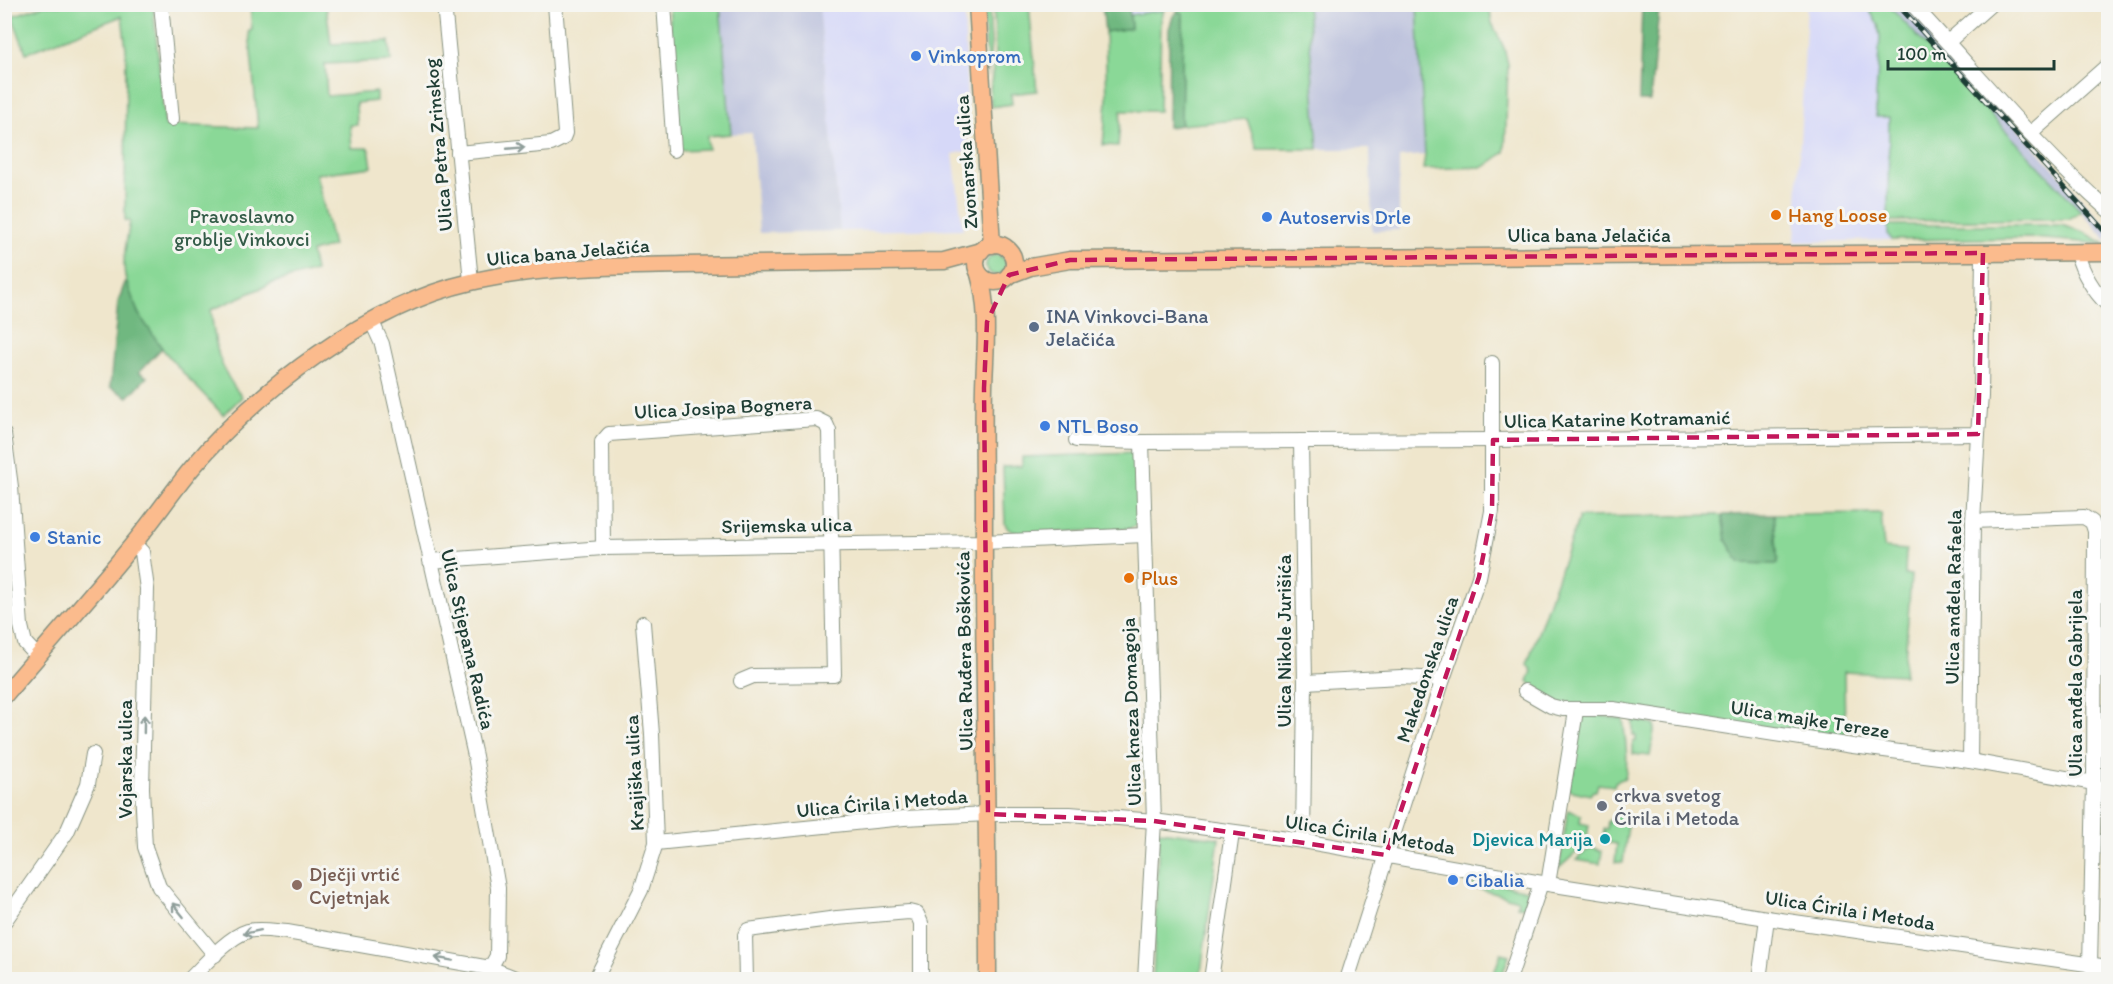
<svg xmlns="http://www.w3.org/2000/svg" width="2113" height="984" font-family="Itim,sans-serif">
<style>
.built{fill:#d6d8f8}
.industrial{fill:#bec3dd}
.green{fill:#8ad897;stroke:#548a66;stroke-width:1.5}
.forest{fill:#6fb880;stroke:#477a5a;stroke-width:1.5}
.lines{fill:none;stroke-linecap:round;stroke-linejoin:round}
.minor-casing{stroke:#879280;stroke-width:16}
.major-casing{stroke:#879280;stroke-width:19}
.minor{stroke:#fff;stroke-width:14}
.major{stroke:#fbbb8d;stroke-width:16}
.rail-casing{stroke:#1f3d34;stroke-width:5}
.rail{stroke:#f6f6f2;stroke-width:3;stroke-dasharray:9;stroke-linecap:butt}
.oneway{stroke:#8f9e9a}
.marked{fill:none;stroke:#c2185b;stroke-width:4.5;stroke-dasharray:12 8;stroke-linejoin:round}
.shop-dot{fill:#3f7fe0;stroke:#f6f6f2;stroke-width:2}
.food-dot{fill:#e8710a;stroke:#f6f6f2;stroke-width:2}
.service-dot{fill:#5c6f8a;stroke:#f6f6f2;stroke-width:2}
.worship-dot{fill:#6b7280;stroke:#f6f6f2;stroke-width:2}
.culture-dot{fill:#0f9aa8;stroke:#f6f6f2;stroke-width:2}
.education-dot{fill:#8d6e63;stroke:#f6f6f2;stroke-width:2}
.labels{text-anchor:middle;dominant-baseline:central;stroke-width:6;stroke-linejoin:round;paint-order:stroke}
.shop-label{font-size:20px;fill:#366cbe;stroke:#f6f6f2;text-anchor:start}
.street-label{font-size:20px;fill:#1f3d34;stroke:#f6f6f2}
.food-label{font-size:20px;fill:#c56008;stroke:#f6f6f2;text-anchor:start}
.park-label{font-size:20px;fill:#345c48;stroke:#f6f6f2}
.service-label{font-size:20px;fill:#4e5e75;stroke:#f6f6f2;text-anchor:start}
.worship-label{font-size:20px;fill:#5b616d;stroke:#f6f6f2;text-anchor:start}
.culture-label{font-size:20px;fill:#0d838f;stroke:#f6f6f2;text-anchor:end}
.education-label{font-size:20px;fill:#785e54;stroke:#f6f6f2;text-anchor:start}
</style>
<rect width="100%" height="100%" fill="#f6f6f2"/>
<filter id="ink" filterUnits="userSpaceOnUse"><feTurbulence type="fractalNoise" baseFrequency=".0167" numOctaves="2"/><feDisplacementMap in="SourceGraphic" scale="12" xChannelSelector="R" yChannelSelector="G"/><feConvolveMatrix kernelMatrix="1 2 1 2 8 2 1 2 1" color-interpolation-filters="sRGB"/></filter>
<filter id="wash" filterUnits="userSpaceOnUse"><feTurbulence type="fractalNoise" baseFrequency=".008" numOctaves="4" result="noise"/><feDisplacementMap in="SourceGraphic" scale="24" xChannelSelector="R" yChannelSelector="G"/><feGaussianBlur stdDeviation="1.35" result="paint"/><feColorMatrix in="noise" values="0 0 0 0 0 0 0 0 0 0 0 0 0 0 0 0 0 1.4 0 .05"/><feComposite in="paint" operator="in"/></filter>
<g filter="url(#wash)">
<rect width="100%" height="100%" fill="#efe6cc"/>
<!-- built -->
<g class="built">
<path d="M819,5H964L968,135L967,151L953,154L963,229L840,231Z"/>
<path d="M1129,5H1170L1164,10L1130,15Z"/>
<path d="M1807,5H1866L1878,24L1880,37L1876,97V116H1889L1888,225L1892,240L1795,242Z"/>
</g>
<!-- industrial -->
<g class="industrial">
<path d="M720,5H819L840,231L759,233L752,133L731,134Z"/>
<path d="M1307,5H1417L1425,155L1399,157V230L1372,231L1370,149H1318Z"/>
<path d="M1888,5H1904L1975,80L2108,229V241Z"/>
</g>
<!-- green -->
<g class="green">
<path d="M1180,4L1307,5L1318,149H1257L1247,119L1181,125L1183,13L1177,12Z"/>
<path d="M45,5H153L165,125L258,128L249,31L252,30L250,5H333L326,6L331,44L389,41L391,61L325,64L327,96L376,92V101L356,103L357,125H350L352,148H369L372,167L316,174L333,246L311,252L315,271L275,282L211,310C215,346 218,368 242,397L223,415C187,375 140,336 126,281C121,262 127,240 130,221H125L126,49L122,16L26,53L12,16Z"/>
<path d="M669,5H720L731,134L707,136L708,149L678,150Z"/>
<path d="M983,5H989L991,43L988,76Z"/>
<path d="M994,5H1029L1037,91L1011,94L1012,104L991,107L990,91L995,55Z"/>
<path d="M1417,5H1490L1491,21L1504,48L1508,64L1505,152L1484,167L1423,169L1425,155Z"/>
<path d="M1866,5H1888L2081,211L2069,219L1888,221L1889,117H1876V97L1880,37L1878,24Z"/>
<path d="M1164,10L1161,20L1159,111H1121L1118,146L1103,145L1107,101L1105,32L1131,28L1130,15Z"/>
<path d="M1888,225H2061L2084,232L2105,244L2033,238L1892,240L1888,235Z"/>
<circle cx="996" cy="265" r="10"/>
<path d="M1137,453L1139,518L1135,526L1129,529L1018,534L1008,529L1005,524L1003,467L1022,466V457Z"/>
<path d="M1881,513L1884,548L1906,550L1905,575H1911L1904,675L1844,672L1845,740L1561,705L1538,691L1528,681L1532,671L1527,664L1579,517L1722,515L1726,540L1740,563L1778,564L1774,514Z"/>
<path d="M1586,714L1623,719C1625,737 1629,760 1625,778L1615,782L1614,786L1598,784L1596,791H1593L1590,795L1568,790L1571,775L1575,772L1573,770L1580,717Z"/>
<path d="M1633,720L1655,725L1650,756L1633,754V742L1636,741V736L1633,735Z"/>
<path d="M1568,810L1581,815L1580,823L1589,825L1586,844L1559,868Z"/>
<path d="M1615,815L1629,817L1623,863L1615,862L1617,844L1603,842L1604,829H1607L1608,821L1613,819Z"/>
<path d="M1159,831L1219,838L1200,979L1153,980Z"/>
<path d="M1591,847L1602,851L1600,864L1576,860Z"/>
<path d="M1475,879L1528,890L1526,907L1517,906L1518,900L1472,887Z"/>
<path d="M2098,927H2108V958L2104,957L2097,951Z"/>
<path d="M1501,953L1509,955L1501,979H1492Z"/>
</g>
<!-- forest -->
<g class="forest">
<path d="M1102,5H1129L1131,28L1105,32Z"/>
<path d="M1642,5H1658L1659,9L1650,101H1639Z"/>
<path d="M1177,12L1183,13L1181,125L1168,127L1169,29L1173,16Z"/>
<path d="M126,280L138,313L162,348L139,372L147,377L128,397L110,387L118,302Z"/>
<path d="M1774,514L1778,564L1740,563L1726,540L1722,515Z"/>
</g>
</g>
<g filter="url(#ink)">
<g class="lines">
<defs>
<g id="minor">
<path d="M161,4L172,119"/>
<path d="M444,4L471,281"/>
<path d="M664,4L674,150"/>
<path d="M1912,4C1977,73 2037,148 2108,210"/>
<path d="M1948,42L1991,4"/>
<path d="M2030,134L2108,65"/>
<path d="M458,153L551,144L563,138L565,133L555,4"/>
<path d="M2077,253C2082,272 2094,292 2108,305"/>
<path d="M372,322L382,344L475,756L498,888L497,956L490,968"/>
<path d="M4,434L11,487L21,626L25,643L38,657"/>
<path d="M1076,440L1142,442L1493,440L1978,434L1981,396L1983,253"/>
<path d="M1301,441L1305,682L1303,841"/>
<path d="M1142,442L1154,821L1145,980"/>
<path d="M1973,521L2084,517L2092,522L2095,531L2094,783L2090,966"/>
<path d="M134,544L142,552L147,589L142,788L145,847L159,887L215,955"/>
<path d="M603,548L602,442L609,434L816,419L826,424L829,431L834,675L753,676L741,681"/>
<path d="M430,561L603,548L984,542L1145,535"/>
<path d="M1305,682L1401,677L1443,679"/>
<path d="M1525,691L1551,706L1563,709H1613L1853,746L1970,761L2094,783"/>
<path d="M1970,761L1973,521L1978,434"/>
<path d="M656,843L904,818L988,814H1070L1154,821L1303,841L1548,884L1767,918L2108,967"/>
<path d="M1548,884L1576,711"/>
<path d="M4,922L67,832L88,784L93,754"/>
<path d="M189,980C204,965 228,937 248,931C260,928 275,931 287,932L490,968L520,980"/>
<path d="M595,980L641,890L656,843L652,734L643,623"/>
<path d="M746,980L745,935L748,930L837,918L909,912L917,914L921,923V980"/>
<path d="M1211,980L1232,833"/>
<path d="M1347,980L1443,679L1479,577L1492,511V363"/>
<path d="M1509,980L1541,883"/>
<path d="M1759,980L1767,918"/>
</g>
<g id="major">
<path d="M977,4L992,245"/>
<circle cx="995" cy="263" r="19"/>
<path d="M979,274C990,312 985,349 984,387C983,427 984,466 984,506C983,664 988,822 988,980"/>
<path d="M1009,275L1030,267L1070,260L2108,252"/>
<path d="M4,696C47,645 92,595 134,543C154,519 172,492 192,468C259,389 369,305 471,282C537,266 614,267 682,265C769,264 856,262 944,261L981,251"/>
</g>
</defs>
<!-- minor casing -->
<use href="#minor" class="minor-casing"/>
<!-- major casing -->
<use href="#major" class="major-casing"/>
<!-- minor -->
<use href="#minor" class="minor"/>
<!-- major -->
<use href="#major" class="major"/>
<defs>
<path id="rail" d="M1897,4L2108,235"/>
</defs>
<!-- rail casing -->
<use href="#rail" class="rail-casing"/>
<!-- rail -->
<use href="#rail" class="rail"/>
</g>
<!-- one-way arrows -->
<defs><path id="oneway-shaft" d="M-6 0H5M1.5-3L5.5 0L1.5 3" fill="none" stroke-width="1.6" stroke-linecap="round" stroke-linejoin="round" transform="scale(1.5)"/></defs>
<g class="oneway">
<use href="#oneway-shaft" transform="translate(516 148) rotate(-5)"/>
<use href="#oneway-shaft" transform="translate(144 724) rotate(-89)"/>
<use href="#oneway-shaft" transform="translate(178 910) rotate(-129)"/>
<use href="#oneway-shaft" transform="translate(252 932) rotate(168)"/>
<use href="#oneway-shaft" transform="translate(444 959) rotate(-170)"/>
</g>
</g>
<!-- marked area -->
<path class="marked" d="M1983,253L1978,434L1493,440L1492,511L1479,577L1386,855L1154,821L988,814L984,388L987,322L1009,275L1070,260Z"/>
<!-- markers -->
<g class="shop-dot">
<circle cx="916" cy="56" r="6"/>
<circle cx="1267" cy="217" r="6"/>
<circle cx="1045" cy="426" r="6"/>
<circle cx="35" cy="537" r="6"/>
<circle cx="1453" cy="880" r="6"/>
</g>
<g class="food-dot">
<circle cx="1776" cy="215" r="6"/>
<circle cx="1129" cy="578" r="6"/>
</g>
<circle class="service-dot" cx="1034" cy="327" r="6"/>
<circle class="worship-dot" cx="1602" cy="806" r="6"/>
<circle class="culture-dot" cx="1605" cy="839" r="6"/>
<circle class="education-dot" cx="297" cy="885" r="6"/>
<g class="labels">
<!-- shop labels -->
<g class="shop-label">
<text x="928" y="56">Vinkoprom</text>
<text x="1279" y="217">Autoservis Drle</text>
<text x="1057" y="426">NTL Boso</text>
<text x="47" y="537">Stanic</text>
<text x="1465" y="880">Cibalia</text>
</g>
<!-- street labels -->
<g class="street-label">
<text transform="translate(438 145) rotate(-95)">Ulica Petra Zrinskog</text>
<text transform="translate(966 162) rotate(-94)">Zvonarska ulica</text>
<text x="1589" y="235">Ulica bana Jelačića</text>
<text transform="translate(568 252) rotate(-5)">Ulica bana Jelačića</text>
<text transform="translate(723 407) rotate(-3)">Ulica Josipa Bognera</text>
<text transform="translate(1617 419) rotate(-1)">Ulica Katarine Kotramanić</text>
<text transform="translate(787 525) rotate(-1)">Srijemska ulica</text>
<text transform="translate(1953 597) rotate(-89)">Ulica anđela Rafaela</text>
<text transform="translate(468 639) rotate(77)">Ulica Stjepana Radića</text>
<text transform="translate(1284 641) rotate(-90)">Ulica Nikole Jurišića</text>
<text transform="translate(964 651) rotate(-91)">Ulica Ruđera Boškovića</text>
<text transform="translate(1427 669) rotate(-71)">Makedonska ulica</text>
<text transform="translate(2075 683) rotate(-90)">Ulica anđela Gabrijela</text>
<text transform="translate(1131 712) rotate(-92)">Ulica kneza Domagoja</text>
<text transform="translate(1810 719) rotate(9)">Ulica majke Tereze</text>
<text transform="translate(125 759) rotate(-90)">Vojarska ulica</text>
<text transform="translate(634 773) rotate(-93)">Krajiška ulica</text>
<text transform="translate(882 803) rotate(-5)">Ulica Ćirila i Metoda</text>
<text transform="translate(1370 834) rotate(9)">Ulica Ćirila i Metoda</text>
<text transform="translate(1850 910) rotate(9)">Ulica Ćirila i Metoda</text>
</g>
<!-- food labels -->
<g class="food-label">
<text x="1788" y="215">Hang Loose</text>
<text x="1141" y="578">Plus</text>
</g>
<!-- park labels -->
<g class="park-label">
<text x="242" y="216">Pravoslavno<tspan x="242" dy="23">groblje Vinkovci</tspan></text>
</g>
<!-- service labels -->
<g class="service-label">
<text x="1046" y="316">INA Vinkovci-Bana<tspan x="1046" dy="23">Jelačića</tspan></text>
</g>
<!-- worship labels -->
<g class="worship-label">
<text x="1614" y="795">crkva svetog<tspan x="1614" dy="23">Ćirila i Metoda</tspan></text>
</g>
<!-- culture labels -->
<g class="culture-label">
<text x="1593" y="839">Djevica Marija</text>
</g>
<!-- education labels -->
<g class="education-label">
<text x="309" y="874">Dječji vrtić<tspan x="309" dy="23">Cvjetnjak</tspan></text>
</g>
</g>
<!-- margin -->
<rect width="2113" height="984" fill="none" stroke="#f6f6f2" stroke-width="24"/>
<!-- scale -->
<path d="M1888 60v9h166v-9" fill="none" stroke="#1f3d34" stroke-width="3"/>
<text x="1897" y="60" font-size="18" fill="#1f3d34" stroke="#f6f6f2" stroke-width="4.5" paint-order="stroke">100 m</text>
</svg>
